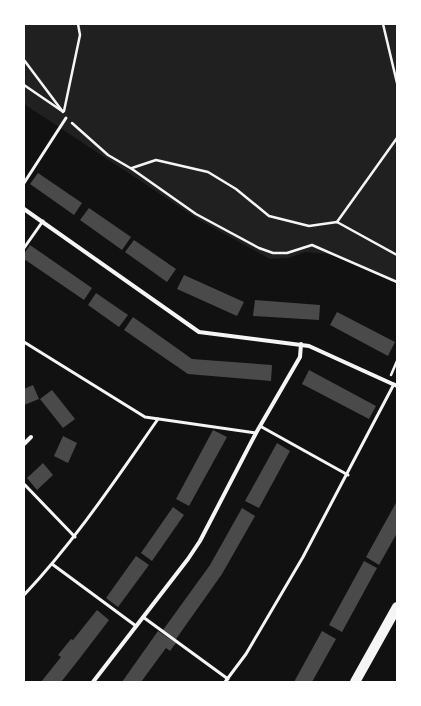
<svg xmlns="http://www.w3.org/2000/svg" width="421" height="706" font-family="Commissioner,sans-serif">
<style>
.green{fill:#202020}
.building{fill:#4a4a4a}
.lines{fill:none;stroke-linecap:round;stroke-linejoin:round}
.path{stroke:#f5f5f5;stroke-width:2.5}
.service{stroke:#f5f5f5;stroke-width:3}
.minor{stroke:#f5f5f5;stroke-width:4}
.primary{stroke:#f5f5f5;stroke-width:10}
</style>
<rect width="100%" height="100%" fill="#111"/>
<!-- green -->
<path class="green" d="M24,24H397V282L336,255L306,252L288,258L270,259L201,221L24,104Z"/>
<!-- building -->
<g class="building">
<path d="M38,173L82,203L74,215L30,184Z"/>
<path d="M89,208L131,237L122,250L80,220Z"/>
<path d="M134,240L176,269L167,282L125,252Z"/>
<path d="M30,245L92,288L84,300L24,259V254Z"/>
<path d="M184,275L244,302L237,316L177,289Z"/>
<path d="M96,293L128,315L119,327L88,305Z"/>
<path d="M255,300L320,305L319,320L253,316Z"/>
<path d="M337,312L395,342L388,356L330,325Z"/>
<path d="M133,317L192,359L272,365L271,381L188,374L124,330Z"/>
<path d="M309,370L376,406L369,419L302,384Z"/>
<path d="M33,385L39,399L24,405V389Z"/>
<path d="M52,390L75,419L63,428L40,399Z"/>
<path d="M213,430L227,437L189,506L176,499Z"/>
<path d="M63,436L77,443L68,463L54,456Z"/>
<path d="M277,443L290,451L259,508L245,501Z"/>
<path d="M43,463L53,475L37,490L27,478Z"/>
<path d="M397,501V533L379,565L366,557Z"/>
<path d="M173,507L184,515L152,561L141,553Z"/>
<path d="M242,508L255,516L222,574L176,639L163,630L210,565Z"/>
<path d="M136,556L149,565L118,607L106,598Z"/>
<path d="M364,561L377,568L342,632L329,625Z"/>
<path d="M97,610L109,620L80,658L61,682H41L61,657L58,655L71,639L73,640Z"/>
<path d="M158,631L176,643L170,651L166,648L141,682H122Z"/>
<path d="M322,631L336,639L312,682H294Z"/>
</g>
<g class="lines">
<!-- path -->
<g class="path">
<path d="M383,24L397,83"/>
<path d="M24,60L63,112"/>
<path d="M24,85L62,111"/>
<path d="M64,111L80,35L78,24"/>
<path d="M72,123L108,155L132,169L196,214L259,248L273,253H287L312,245L397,282"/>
<path d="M132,168L156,160L208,172L236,189L269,216L309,226L337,222L397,255"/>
<path d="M337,222L397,138"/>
<path d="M391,375L397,361"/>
</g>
<!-- service -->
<g class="service">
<path d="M24,183L66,118"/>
<path d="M24,248L43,221"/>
<path d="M24,342L145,417L256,433"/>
<path d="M260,426L348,475"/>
<path d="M24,484L75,537"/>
<path d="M52,564L136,626"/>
<path d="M24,595C75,541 116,479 158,419"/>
<path d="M143,617L228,679"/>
<path d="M225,682L246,654L303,557L394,384"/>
</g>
<!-- minor -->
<g class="minor">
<path d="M24,209L199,332L309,346L397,386"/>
<path d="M24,444L31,437"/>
<path d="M93,682L188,559L200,541L256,433L300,357L301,344"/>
</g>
<!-- primary -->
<path class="primary" d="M355,682L397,607"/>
</g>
<!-- border -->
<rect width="421" height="706" fill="none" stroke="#ffffff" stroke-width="50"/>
</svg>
